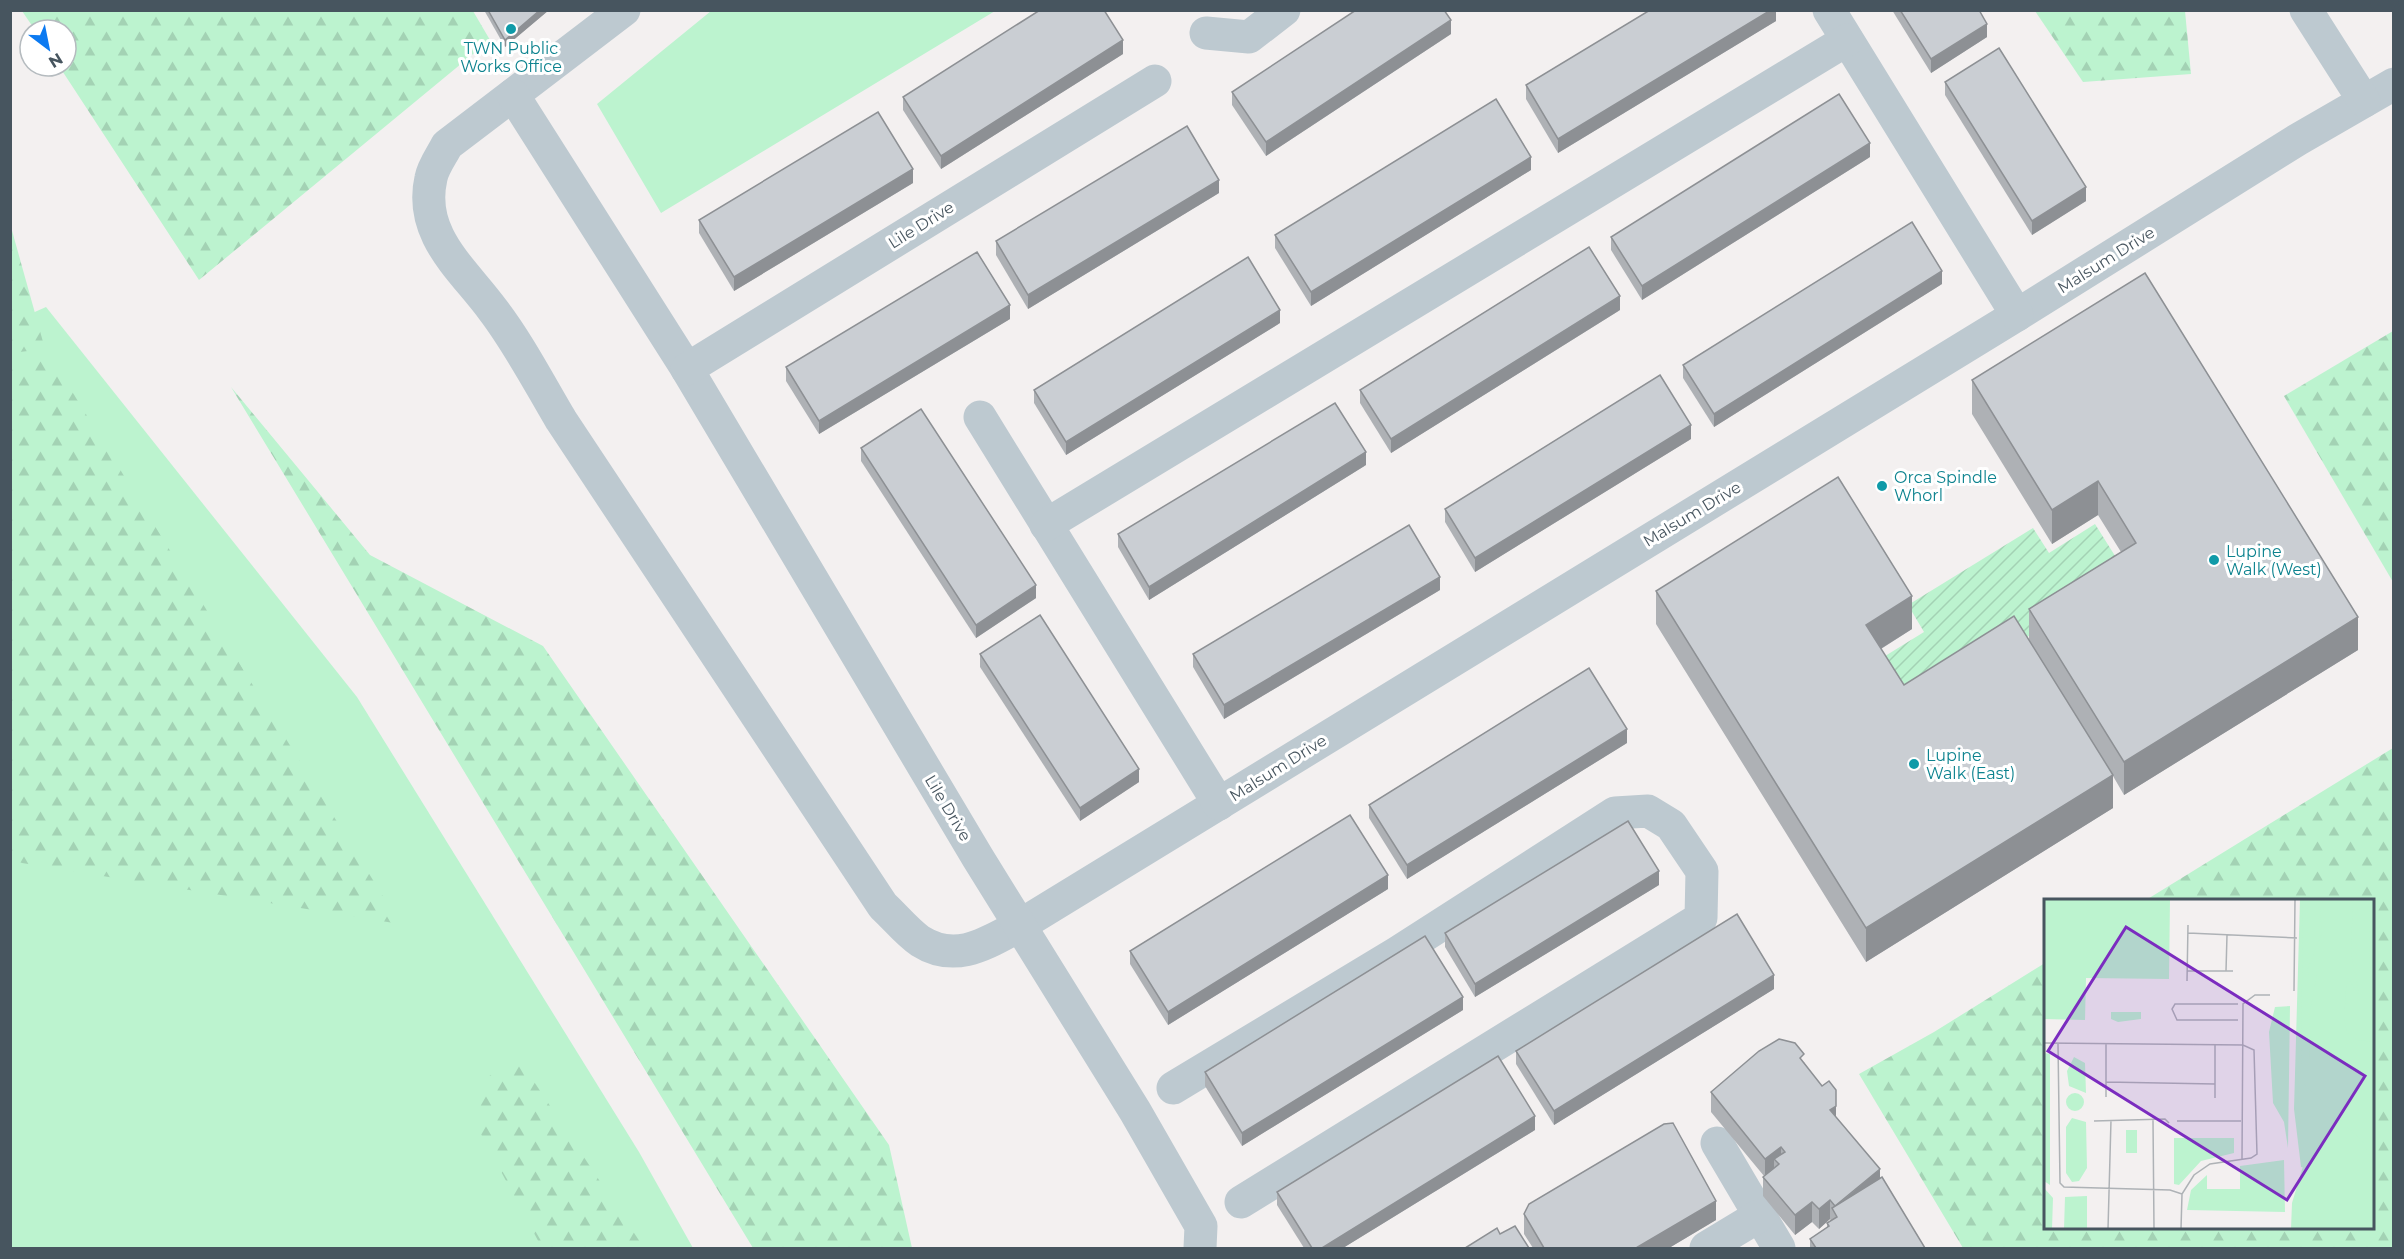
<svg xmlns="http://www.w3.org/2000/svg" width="2404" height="1259" font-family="Montserrat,sans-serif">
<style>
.green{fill:#bcf3cf}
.forest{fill:url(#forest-firs)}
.garden{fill:url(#garden-furrows)}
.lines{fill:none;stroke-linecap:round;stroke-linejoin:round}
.minor{stroke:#bdc9d0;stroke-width:33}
.wall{fill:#aeb1b5}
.shaded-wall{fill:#8d9094}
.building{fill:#caced3;stroke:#8d9094;stroke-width:1.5}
.culture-dot{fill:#0f9aa8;stroke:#fff;stroke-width:2}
.labels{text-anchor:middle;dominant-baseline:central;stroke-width:6;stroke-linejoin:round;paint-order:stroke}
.culture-label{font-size:16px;fill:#0d838f;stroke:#fff;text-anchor:start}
.street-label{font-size:16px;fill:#47555f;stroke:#fff}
.inset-road{fill:none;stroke:#aeb2b6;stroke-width:1.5}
.view{fill:#7b2cbf;fill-opacity:0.15;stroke:#7b2cbf;stroke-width:3}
.inset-edge{fill:none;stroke:#47555f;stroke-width:3}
</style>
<defs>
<pattern id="forest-firs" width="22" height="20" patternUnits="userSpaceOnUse" patternTransform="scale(1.5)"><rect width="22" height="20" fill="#bcf3cf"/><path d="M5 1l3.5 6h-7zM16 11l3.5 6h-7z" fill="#a3d2b4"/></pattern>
<pattern id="garden-furrows" width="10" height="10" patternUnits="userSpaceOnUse" patternTransform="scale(1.5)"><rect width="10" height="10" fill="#bcf3cf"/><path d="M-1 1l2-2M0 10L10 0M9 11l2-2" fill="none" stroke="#a3d2b4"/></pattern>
</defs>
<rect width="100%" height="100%" fill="#f3f0f0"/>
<!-- green -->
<g class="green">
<path d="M711,11V10L995,11L661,213L597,104Z"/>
<path d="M46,307L357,697L639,1152L693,1248H11L10,323Z"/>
</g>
<!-- forest -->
<g class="forest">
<path d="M22,11H473L490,40L199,280L59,66H66V30H35Z"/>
<path d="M2035,11H2185L2191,74L2083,82Z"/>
<path d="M11,227L45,349L11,353H10Z"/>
<path d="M2393,331V582L2284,396Z"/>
<path d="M52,359L400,924L22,863L11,859V366Z"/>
<path d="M231,387L370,555L543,646L889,1145L912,1248H753Z"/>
<path d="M2393,748V1248H1963L1859,1074L1934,1032L2045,963L2046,1228H2372V900H2146Z"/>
<path d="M517,1056L644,1248H542L475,1123L481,1082Z"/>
</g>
<!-- garden -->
<path class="garden" d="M2095,524L2127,575L1908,711L1877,661L1924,632L1908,605L2033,528L2049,553Z"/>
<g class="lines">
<!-- minor -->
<g class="minor">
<path d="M624,10L447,145C442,155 433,167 431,178C418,235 463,269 493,310C519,344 539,383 561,420L883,906C895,917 907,932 920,941C956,964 987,943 1019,926L2017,315L2297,140L2394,84"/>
<path d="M1829,10L2017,315"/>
<path d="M2306,10L2364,101"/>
<path d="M1206,33L1249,37L1284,10"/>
<path d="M513,95L687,369L978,858L1135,1111L1201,1226L1200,1248"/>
<path d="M687,369L1155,81"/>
<path d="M980,417L1219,804"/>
<path d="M1046,525L1847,40"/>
<path d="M1173,1088L1397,953L1615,813L1648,811L1671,825L1702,871L1701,918L1241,1202"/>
<path d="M1717,1143L1779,1248"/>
<path d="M1706,1248L1759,1216"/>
</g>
</g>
<!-- wall -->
<g class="wall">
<path d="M484,10H549L505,47Z"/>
<path d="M1776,10V21L1558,153L1526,99V85Z"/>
<path d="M1892,10H1979L1987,37L1931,73Z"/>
<path d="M1451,34L1266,156L1232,105V92Z"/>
<path d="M1123,54L941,169L903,110V97Z"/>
<path d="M1945,82L2086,201L2032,235L1945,95Z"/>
<path d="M1870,157L1642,300L1611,250V237Z"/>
<path d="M1531,170L1311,306L1275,248V235Z"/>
<path d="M913,183L734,291L699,233V220Z"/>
<path d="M1219,193L1028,309L996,255V241Z"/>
<path d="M1942,284L1714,427L1683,378V365Z"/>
<path d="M1620,310L1391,453L1360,403V390Z"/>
<path d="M1010,319L819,434L786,381V367Z"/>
<path d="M1280,323L1066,455L1034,403V390Z"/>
<path d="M1972,380L2358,650L2124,795L2113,776V808L1866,962L1656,624V591L1912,629L1881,649L1904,685L2029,640V609L2121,552L2098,515L2052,544L1972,414Z"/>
<path d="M1691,439L1475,572L1445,522V509Z"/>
<path d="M861,448L1036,598L976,638L861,461Z"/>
<path d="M1366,465L1149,600L1118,547V534Z"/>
<path d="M1440,590L1224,719L1193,667V654Z"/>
<path d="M980,654L1139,782L1080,821L980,667Z"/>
<path d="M1627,743L1407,879L1369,818V805Z"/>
<path d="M1659,885L1475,997L1445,947V933Z"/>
<path d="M1388,889L1168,1025L1130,964V951Z"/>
<path d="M1774,989L1554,1125L1516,1064V1051Z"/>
<path d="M1463,1010L1242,1146L1205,1086V1072Z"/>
<path d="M1804,1062L1836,1117L1880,1179L1925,1248H1810V1239L1827,1228V1223L1831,1221L1830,1219L1819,1229L1812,1222L1795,1235L1763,1196V1177L1764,1176L1711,1112V1092Z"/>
<path d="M1535,1130L1343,1248H1304L1277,1205V1192Z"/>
<path d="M1524,1214L1716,1220L1669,1248H1533L1524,1234Z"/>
</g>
<!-- shaded-wall -->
<g class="shaded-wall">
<path d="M540,10H549L505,47V40Z"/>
<path d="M1771,10H1776V21L1558,153V139Z"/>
<path d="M1451,20V34L1266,156V142Z"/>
<path d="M1987,24V37L1931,73V59Z"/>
<path d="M1123,40V54L941,169V156Z"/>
<path d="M1870,143V157L1642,300V286Z"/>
<path d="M1531,157V170L1311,306V292Z"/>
<path d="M913,169V183L734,291V277Z"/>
<path d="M1219,180V193L1028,309V295Z"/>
<path d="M2086,187V201L2032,235V221Z"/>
<path d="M1942,271V284L1714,427V414Z"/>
<path d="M1620,296V310L1391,453V439Z"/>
<path d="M1010,305V319L819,434V421Z"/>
<path d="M1280,310V323L1066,455V442Z"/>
<path d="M1691,425V439L1475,572V558Z"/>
<path d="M1366,452V465L1149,600V587Z"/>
<path d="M2098,481V515L2052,544V510Z"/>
<path d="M1440,577V590L1224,719V705Z"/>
<path d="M1036,585V598L976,638V625Z"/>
<path d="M1912,596V629L1866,658V625Z"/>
<path d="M2358,617V650L2124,795V762Z"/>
<path d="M1627,729V743L1407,879V865Z"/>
<path d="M1139,769V782L1080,821V808Z"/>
<path d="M2113,775V808L1866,962V928Z"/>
<path d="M1659,871V885L1475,997V984Z"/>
<path d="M1388,875V889L1168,1025V1012Z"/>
<path d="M1774,975V989L1554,1125V1111Z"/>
<path d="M1463,997V1010L1242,1146V1133Z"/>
<path d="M1836,1090V1126L1830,1110Z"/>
<path d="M1535,1116V1130L1343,1248H1322Z"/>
<path d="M1781,1147V1166L1774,1159V1172L1765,1178V1159Z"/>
<path d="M1880,1169V1189L1837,1217L1835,1207Z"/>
<path d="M1830,1200V1219L1819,1229V1209Z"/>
<path d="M1716,1201V1220L1669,1248H1636Z"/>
<path d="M1812,1202V1222L1795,1235V1215Z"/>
</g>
<!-- building -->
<g class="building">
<path d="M488,10H540L505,40Z"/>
<path d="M1040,10H1104L1123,40L941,156L903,97Z"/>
<path d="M1356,10H1444L1451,20L1266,142L1232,92Z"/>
<path d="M1650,10H1771L1558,139L1526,85Z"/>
<path d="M1900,10H1979L1987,24L1931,59Z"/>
<path d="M1999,48L2086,187L2032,221L1945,82Z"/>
<path d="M1839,94L1870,143L1642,286L1611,237Z"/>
<path d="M1496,99L1531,157L1311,292L1275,235Z"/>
<path d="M878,112L913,169L734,277L699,220Z"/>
<path d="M1187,126L1219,180L1028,295L996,241Z"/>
<path d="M1912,222L1942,271L1714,414L1683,365Z"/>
<path d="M1589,247L1620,296L1391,439L1360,390Z"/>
<path d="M977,252L1010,305L819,421L786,367Z"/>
<path d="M1248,257L1280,310L1066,442L1034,390Z"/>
<path d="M2145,273L2358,617L2124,762L2029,609L2136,543L2098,481L2052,510L1972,380Z"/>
<path d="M1660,375L1691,425L1475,558L1445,509Z"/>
<path d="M1335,403L1366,452L1149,587L1118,534Z"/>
<path d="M921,409L1036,585L976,625L861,448Z"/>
<path d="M1838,477L1912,596L1866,625L1904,685L2014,616L2113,775L1866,928L1656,591Z"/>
<path d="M1409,525L1440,577L1224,705L1193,654Z"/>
<path d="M1040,615L1139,769L1080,808L980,654Z"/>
<path d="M1589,668L1627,729L1407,865L1369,805Z"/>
<path d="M1350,815L1388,875L1168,1012L1130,951Z"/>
<path d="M1628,821L1659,871L1475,984L1445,933Z"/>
<path d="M1737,914L1774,975L1554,1111L1516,1051Z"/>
<path d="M1425,936L1463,997L1242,1133L1205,1072Z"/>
<path d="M1779,1039L1795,1043L1804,1054L1800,1058L1822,1086L1829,1081L1836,1090V1106L1830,1110L1880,1169L1835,1206L1830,1200L1819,1209L1812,1202L1795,1215L1763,1177L1779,1164L1774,1159L1785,1152L1781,1147L1765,1159L1711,1092L1759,1051Z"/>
<path d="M1498,1056L1535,1116L1322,1248H1312L1277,1192Z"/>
<path d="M1673,1123L1716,1201L1636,1248H1544L1524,1214L1529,1204L1664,1124Z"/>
<path d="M1882,1177L1925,1248H1816L1810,1239L1829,1226L1827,1223L1837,1217L1832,1208Z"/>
<path d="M1515,1226L1529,1248H1465L1497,1228L1500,1234Z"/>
</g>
<!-- markers -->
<g class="culture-dot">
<circle cx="511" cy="29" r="6"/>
<circle cx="1882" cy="486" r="6"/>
<circle cx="2214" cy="560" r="6"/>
<circle cx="1914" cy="764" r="6"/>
</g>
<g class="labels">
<!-- culture labels -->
<g class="culture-label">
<text x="511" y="48" text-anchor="middle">TWN Public<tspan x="511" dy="18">Works Office</tspan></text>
<text x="1894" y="477">Orca Spindle<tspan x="1894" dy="18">Whorl</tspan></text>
<text x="2226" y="551">Lupine<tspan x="2226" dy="18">Walk (West)</tspan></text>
<text x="1926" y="755">Lupine<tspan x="1926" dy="18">Walk (East)</tspan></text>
</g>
<!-- street labels -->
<g class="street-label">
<text transform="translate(921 225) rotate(-32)">Lile Drive</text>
<text transform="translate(2106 260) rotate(-32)">Malsum Drive</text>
<text transform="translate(1692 514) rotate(-31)">Malsum Drive</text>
<text transform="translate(1278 768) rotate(-32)">Malsum Drive</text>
<text transform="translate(948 808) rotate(59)">Lile Drive</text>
</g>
</g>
<!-- overview -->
<g transform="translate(2044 899)">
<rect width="330" height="330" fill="#f3f0f0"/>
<path d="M256,0H330V284L257,268L250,210ZM0,154L6,155V286L0,282ZM22 203a9 9 0 1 1 18 0a9 9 0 1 1-18 0ZM82,231H93V254H82ZM130,239H190V254L157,262L135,286L130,285Z" fill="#bcf3cf"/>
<path d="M0,0H126L125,80L42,79L41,121L0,120ZM259,0H269L276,12L278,34L263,72L266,77L273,76L266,112L265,161L257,165ZM309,0H321L327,15L325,48L330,143L313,141L303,133L300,119L303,78L315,96L307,53ZM246,107L244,249L240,223L229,204L225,133L231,108ZM30,158L41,164L42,194L25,187L23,172ZM260,185L320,244L330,267V330H247L248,304L260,264L274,269L260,263ZM28,219L42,223L43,269L35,282L28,283L22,274V228ZM240,261L241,313L143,311L147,291L163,276V290H196V267ZM0,289L9,299L8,330H0ZM43,297V330H20L21,298Z" fill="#bcf3cf"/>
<path d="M67,113H97V120L74,123L67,120Z" fill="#bcf3cf"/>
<path class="inset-road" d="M144,34L253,39M143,72H189M182,72L183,36M143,82L144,26M250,92L251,0M194,121H133L128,110L131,105H194M0,144L199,146L210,151L213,255L207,259L166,265L150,276L138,295L137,330M14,145L16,284L20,288L126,291L138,295M62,183L171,185M62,198V145M171,199V146M109,221L110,330M50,222L121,220L125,224M133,222H197M198,260L199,105L211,96H226M64,330L67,221"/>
<path class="view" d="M82,28L321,177L243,301L4,152Z"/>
<rect width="330" height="330" class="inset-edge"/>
</g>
<!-- border -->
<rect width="2404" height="1259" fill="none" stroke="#47555f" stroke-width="24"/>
<!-- north arrow -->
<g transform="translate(48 48) rotate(148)"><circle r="28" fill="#ffffff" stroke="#b5bbbf" stroke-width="1.5"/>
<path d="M0-4.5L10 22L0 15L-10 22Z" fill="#0c7af1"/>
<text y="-9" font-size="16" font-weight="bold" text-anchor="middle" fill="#47555f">N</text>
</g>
</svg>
